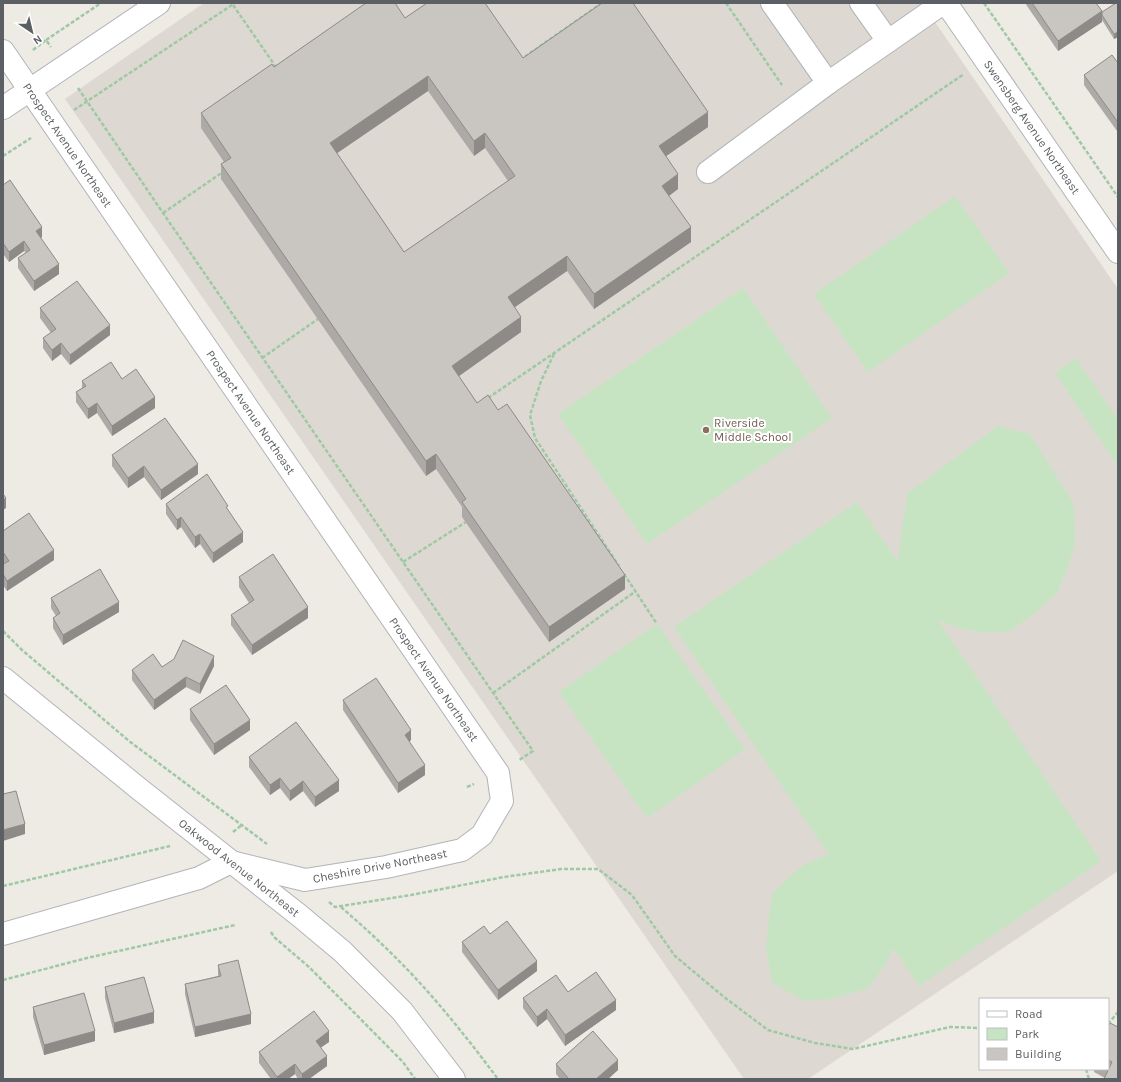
<svg xmlns="http://www.w3.org/2000/svg" width="1121" height="1082" font-family="Karla,sans-serif">
<style>
.education{fill:#ddd9d2}
.green{fill:#c7e4c2}
.lines{fill:none;stroke-linecap:round;stroke-linejoin:round}
.minor-casing{stroke:#b1b5b8;stroke-width:24}
.path{stroke:#9ec9a4;stroke-width:2.5;stroke-dasharray:4 2;stroke-linecap:butt}
.minor{stroke:#fff;stroke-width:22}
.wall{fill:#ada9a6;fill-rule:evenodd}
.shaded-wall{fill:#8d8a87}
.building{fill:#c9c5c1;stroke:#8d8a87;fill-rule:evenodd}
.education-dot{fill:#8d6e63;stroke:#fff;stroke-width:1.5}
.labels{text-anchor:middle;dominant-baseline:central;stroke-width:4;stroke-linejoin:round;paint-order:stroke}
.street-label{font-size:12px;fill:#5c6064;stroke:#fff}
.education-label{font-size:12px;fill:#785e54;stroke:#fff;text-anchor:start}
</style>
<rect width="100%" height="100%" fill="#eeeae4"/>
<!-- education -->
<path class="education" d="M204,3H922L1118,289V871L808,1079H744L65,99Z"/>
<!-- green -->
<g class="green">
<path d="M955,196L1009,273L868,372L814,294Z"/>
<path d="M743,288L832,418L647,544L558,414Z"/>
<path d="M1076,358L1118,420V466L1055,373Z"/>
<path d="M998,426L1030,434L1073,503L1075,523V544L1067,570L1057,593L1034,614L1010,631L985,633L962,629L938,620L1101,861L919,986L893,948L885,965L867,989L830,999L803,1001L772,982L766,949L769,915L773,892L802,866L826,855H829L674,627L857,502L898,562L901,535L908,493Z"/>
<path d="M657,624L745,749L647,818L559,692Z"/>
</g>
<g class="lines">
<defs>
<g id="minor">
<path d="M772,3L828,83L943,3"/>
<path d="M861,3L888,41"/>
<path id="s1" d="M946,3L1118,252"/>
<path id="s2" d="M3,51L498,773L502,801L482,835L462,850L386,867L305,880L231,862L199,878L3,934"/>
<path d="M3,108L159,3"/>
<path d="M708,172L828,83"/>
<path id="s3" d="M3,678L138,788L300,916L343,952L402,1011L454,1079"/>
</g>
</defs>
<!-- minor casing -->
<use href="#minor" class="minor-casing"/>
<!-- path -->
<g class="path">
<path d="M726,3L782,85"/>
<path d="M984,3L1118,197"/>
<path d="M233,5L276,67"/>
<path d="M46,40L101,3"/>
<path d="M33,50L46,40L51,47"/>
<path d="M520,60L602,3"/>
<path d="M78,88L163,213L533,751L519,760"/>
<path d="M74,110L235,3"/>
<path d="M3,156L31,138"/>
<path d="M163,213L223,172"/>
<path d="M554,354L541,381L530,415L535,438L619,566"/>
<path d="M262,358L318,319"/>
<path d="M488,398L964,74"/>
<path d="M403,562L466,522"/>
<path d="M624,574L657,624"/>
<path d="M3,631L22,650L129,741L267,844"/>
<path d="M493,693L636,591"/>
<path d="M467,787L474,784"/>
<path d="M233,832L242,825"/>
<path d="M3,886L170,846"/>
<path d="M329,902L335,907L411,895L504,877L561,869H598L632,895L675,956L724,997L768,1030L815,1043L853,1049L950,1027L980,1028"/>
<path d="M341,907C358,922 375,937 391,953C430,991 465,1035 498,1079"/>
<path d="M271,932L274,937L309,967L403,1062L415,1079"/>
<path d="M3,980L87,958L235,925"/>
<path d="M1108,1024L1118,1012"/>
<path d="M1086,1069L1089,1079"/>
</g>
<!-- minor -->
<use href="#minor" class="minor"/>
</g>
<!-- wall -->
<g class="wall">
<path d="M1025,3H1096L1102,12L1118,3V37L1114,39L1102,20V22L1058,51Z"/>
<path d="M405,18L523,58L708,127L666,156L678,189L669,196L691,242L594,309L567,271L514,307L521,332L459,376L477,403L625,589L549,642L462,517V507L436,469L426,476L221,179V164L224,162L201,128V113L274,67ZM428,91L474,156L485,148L508,181L404,252L337,153Z"/>
<path d="M1118,63V130L1117,131L1084,85V75Z"/>
<path d="M3,185L42,237L40,238L59,274L34,291L18,268V258L26,253L24,251L9,262L3,254Z"/>
<path d="M40,308L110,335L70,365L61,354L52,361L43,348V338L51,333L40,318Z"/>
<path d="M122,379L155,408L112,436L97,413L88,419L76,402V392L82,388V381Z"/>
<path d="M112,455L198,474L161,500L144,477L128,488L112,466Z"/>
<path d="M166,504L228,511L243,542L213,563L200,544L195,548L181,527L177,530L166,514Z"/>
<path d="M3,531L54,560L7,591L3,585V564H4L3,562Z"/>
<path d="M239,577L308,618L252,655L231,625V615L249,603L239,587Z"/>
<path d="M51,598L119,612L63,645L53,628V618L56,616L51,608Z"/>
<path d="M214,666L200,694L186,687L154,710L132,680V670L162,667Z"/>
<path d="M343,700L411,740L409,742L425,775L398,793L343,710Z"/>
<path d="M190,709L250,730L214,755L190,720Z"/>
<path d="M249,757L339,791L315,807L303,791L290,801L280,788L270,795L249,767Z"/>
<path d="M490,934L537,971L498,1000L462,952V942Z"/>
<path d="M218,965L251,1024L195,1037L185,994V984L218,976Z"/>
<path d="M105,987L154,1023L114,1033L105,998Z"/>
<path d="M568,992L616,1010L565,1046L547,1019L537,1027L523,1008V998Z"/>
<path d="M33,1007L95,1041L44,1055L33,1017Z"/>
<path d="M1108,1026L1118,1079L1105,1078L1094,1072V1069H1108Z"/>
<path d="M329,1042L321,1047L327,1066L309,1079H298L295,1074L288,1079H271L259,1063V1052Z"/>
<path d="M556,1064L618,1070L608,1079H560L556,1074Z"/>
</g>
<!-- shaded-wall -->
<g class="shaded-wall">
<path d="M1102,11V22L1058,51V41Z"/>
<path d="M1118,32V37L1114,39V34Z"/>
<path d="M428,76V91L330,158V143Z"/>
<path d="M708,112V127L659,161V146Z"/>
<path d="M1118,120V130L1117,131V121Z"/>
<path d="M485,133V148L474,156V141Z"/>
<path d="M678,174V189L662,201V186Z"/>
<path d="M42,227V237L36,242V231Z"/>
<path d="M691,227V242L594,309V294Z"/>
<path d="M24,241V251L9,262V252Z"/>
<path d="M567,256V271L508,312V297Z"/>
<path d="M59,264V274L34,291V281Z"/>
<path d="M521,317V332L452,381V366Z"/>
<path d="M110,325V335L70,365V355Z"/>
<path d="M61,343V354L52,361V350Z"/>
<path d="M155,397V408L112,436V426Z"/>
<path d="M97,403V413L88,419V409Z"/>
<path d="M436,454V469L426,476V461Z"/>
<path d="M198,464V474L161,500V490Z"/>
<path d="M144,466V477L128,488V478Z"/>
<path d="M6,498V508L3,510V500Z"/>
<path d="M181,517V527L177,530V520Z"/>
<path d="M243,532V542L213,563V553Z"/>
<path d="M200,534V544L195,548V537Z"/>
<path d="M54,550V560L7,591V581Z"/>
<path d="M625,575V589L549,642V627Z"/>
<path d="M119,602V612L63,645V635Z"/>
<path d="M308,607V618L252,655V645Z"/>
<path d="M214,656V666L200,694V684Z"/>
<path d="M186,677V687L154,710V700Z"/>
<path d="M250,720V730L214,755V744Z"/>
<path d="M411,730V740L405,745V735Z"/>
<path d="M425,765V775L398,793V783Z"/>
<path d="M280,778V788L270,795V785Z"/>
<path d="M339,780V791L315,807V797Z"/>
<path d="M303,781V791L290,801V791Z"/>
<path d="M25,824V834L3,841V830Z"/>
<path d="M537,961V971L498,1000V990Z"/>
<path d="M616,1000V1010L565,1046V1035Z"/>
<path d="M547,1009V1019L537,1027V1017Z"/>
<path d="M154,1012V1023L114,1033V1023Z"/>
<path d="M251,1014V1024L195,1037V1027Z"/>
<path d="M95,1031V1041L44,1055V1045Z"/>
<path d="M329,1031V1042L316,1051V1041Z"/>
<path d="M327,1056V1066L309,1079H302V1074Z"/>
<path d="M618,1060V1070L608,1079H596Z"/>
<path d="M295,1064V1074L288,1079H277V1077Z"/>
</g>
<!-- building -->
<g class="building">
<path d="M366,3H395L405,18L427,3H485L523,58L602,3H633L708,112L659,146L678,174L662,186L691,227L594,294L567,256L508,297L521,317L452,366L477,403L488,395L498,410L507,404L625,575L549,627L462,502L466,499L436,454L426,461L221,164L231,158L201,113L272,64L274,67ZM428,76L474,141L485,133L515,176L404,252L330,143Z"/>
<path d="M1032,3H1096L1102,11L1058,41Z"/>
<path d="M1116,3H1118V32L1114,34L1102,15V12Z"/>
<path d="M1112,55L1118,63V120L1117,121L1084,75Z"/>
<path d="M10,180L42,227L36,231L59,264L34,281L18,258L30,250L24,241L9,252L3,243V185Z"/>
<path d="M77,281L110,325L70,355L61,343L52,350L43,338L56,329L40,308Z"/>
<path d="M111,362L122,379L136,369L155,397L112,426L97,403L88,409L76,392L86,386L82,381Z"/>
<path d="M165,418L198,464L161,490L144,466L128,478L112,455Z"/>
<path d="M207,474L228,506L226,507L243,532L213,553L200,534L195,537L181,517L177,520L166,504Z"/>
<path d="M3,494L6,498L3,500Z"/>
<path d="M29,513L54,550L7,581L3,574V564L9,561L3,552V531Z"/>
<path d="M273,554L308,607L252,645L231,615L254,600L239,577Z"/>
<path d="M100,569L119,602L63,635L53,618L60,613L51,598Z"/>
<path d="M183,640L214,656L200,684L186,677L154,700L132,670L153,654L162,667L174,659Z"/>
<path d="M376,678L411,730L405,735L425,765L398,783L343,700Z"/>
<path d="M226,685L250,720L214,744L190,709Z"/>
<path d="M296,722L339,780L315,797L303,781L290,791L280,778L270,785L249,757Z"/>
<path d="M16,791L25,824L3,830V794Z"/>
<path d="M507,921L537,961L498,990L462,942L484,926L490,934Z"/>
<path d="M238,960L251,1014L195,1027L185,984L221,976L218,965Z"/>
<path d="M596,972L616,1000L565,1035L547,1009L537,1017L523,998L556,975L568,992Z"/>
<path d="M144,977L154,1012L114,1023L105,987Z"/>
<path d="M84,993L95,1031L44,1045L33,1007Z"/>
<path d="M314,1011L329,1031L316,1041L327,1056L302,1074L295,1064L277,1077L259,1052Z"/>
<path d="M1110,1023L1118,1027V1079H1104L1112,1062L1108,1060V1026Z"/>
<path d="M593,1031L618,1060L596,1079H569L556,1064Z"/>
</g>
<!-- markers -->
<circle class="education-dot" cx="706" cy="430" r="4"/>
<g class="labels">
<!-- street labels -->
<g class="street-label">
<text stroke="none"><textPath href="#s1" startOffset="151">Swensberg Avenue Northeast</textPath></text>
<text stroke="none"><textPath href="#s2" startOffset="114">Prospect Avenue Northeast</textPath></text>
<text stroke="none"><textPath href="#s2" startOffset="438">Prospect Avenue Northeast</textPath></text>
<text stroke="none"><textPath href="#s2" startOffset="762">Prospect Avenue Northeast</textPath></text>
<text transform="translate(380 866) rotate(-11)">Cheshire Drive Northeast</text>
<text stroke="none"><textPath href="#s3" startOffset="303">Oakwood Avenue Northeast</textPath></text>
</g>
<!-- education labels -->
<g class="education-label">
<text x="714" y="423">Riverside<tspan x="714" dy="14">Middle School</tspan></text>
</g>
</g>
<!-- border -->
<rect width="1121" height="1082" fill="none" stroke="#5c6064" stroke-width="8"/>
<!-- legend -->
<rect x="979" y="998" width="130" height="72" fill="#ffffff" stroke="#bebfc1"/>
<rect x="987" y="1011" width="20" height="6" fill="#ffffff" stroke="#bebfc1"/>
<text x="1015" y="1018" font-size="12" fill="#5c6064">Road</text>
<rect x="987" y="1028" width="20" height="12" fill="#c7e4c2" stroke="#bebfc1"/>
<text x="1015" y="1038" font-size="12" fill="#5c6064">Park</text>
<rect x="987" y="1048" width="20" height="12" fill="#c9c5c1" stroke="#bebfc1"/>
<text x="1015" y="1058" font-size="12" fill="#5c6064">Building</text>
<!-- north arrow -->
<g transform="translate(32 32) rotate(145)" stroke="#ffffff" stroke-width="3" paint-order="stroke">
<path d="M0-3L7 15L0 10L-7 15Z" fill="#5c6064"/>
<text y="-6" font-size="11" font-weight="bold" text-anchor="middle" fill="#5c6064">N</text>
</g>
</svg>
